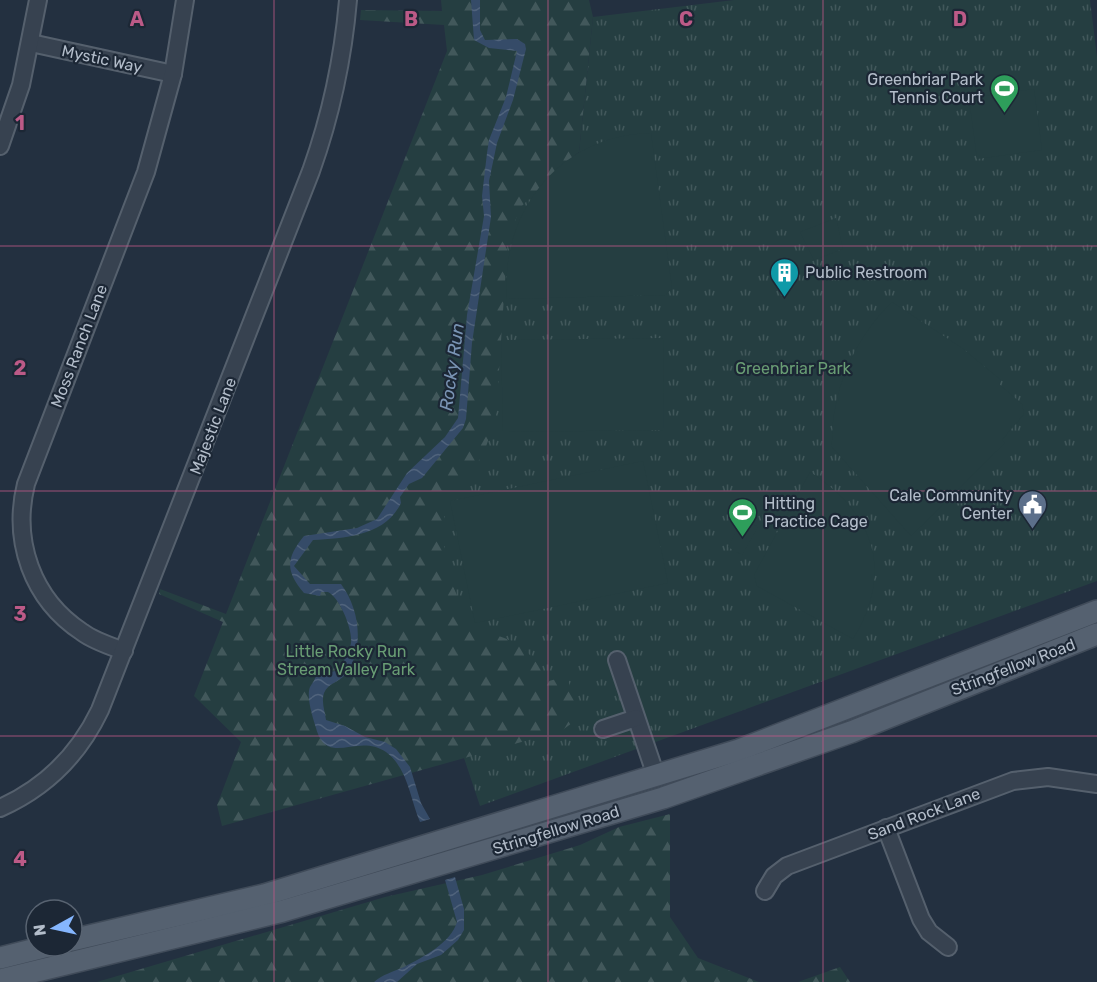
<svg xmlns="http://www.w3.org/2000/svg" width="1097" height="982" font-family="Rubik,sans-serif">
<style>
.grass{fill:url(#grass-tufts)}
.forest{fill:url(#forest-firs)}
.pitch{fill:#253e41}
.water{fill:url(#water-waves)}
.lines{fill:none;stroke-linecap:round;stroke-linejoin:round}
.minor-casing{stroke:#55606d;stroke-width:20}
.major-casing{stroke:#404b59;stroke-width:24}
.minor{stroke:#374250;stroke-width:16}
.major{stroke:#556170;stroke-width:21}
.grid{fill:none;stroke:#bc5a87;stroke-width:1.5;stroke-opacity:0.55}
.labels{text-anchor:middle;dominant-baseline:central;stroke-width:4.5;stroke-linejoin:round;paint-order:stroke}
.street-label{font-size:16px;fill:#b3bdca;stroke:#1c2735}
.poi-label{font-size:16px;fill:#b3bdca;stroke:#1c2735;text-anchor:end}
.park-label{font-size:16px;fill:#699d74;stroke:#1c2735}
.water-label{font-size:18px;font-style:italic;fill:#7993b3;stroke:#1c2735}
.grid-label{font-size:20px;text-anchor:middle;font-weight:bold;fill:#bc5a87;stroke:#1c2735;stroke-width:4.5;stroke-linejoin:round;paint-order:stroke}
</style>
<defs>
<pattern id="grass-tufts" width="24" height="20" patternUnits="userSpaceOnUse" patternTransform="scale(1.5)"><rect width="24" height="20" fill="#253e41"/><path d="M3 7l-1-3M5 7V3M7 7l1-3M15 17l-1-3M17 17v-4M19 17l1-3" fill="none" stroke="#42585b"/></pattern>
<pattern id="forest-firs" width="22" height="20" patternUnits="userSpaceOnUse" patternTransform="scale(1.5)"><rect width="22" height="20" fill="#253e41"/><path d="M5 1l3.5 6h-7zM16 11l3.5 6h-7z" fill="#42585b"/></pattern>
<pattern id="water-waves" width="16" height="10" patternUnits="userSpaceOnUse" patternTransform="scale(1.5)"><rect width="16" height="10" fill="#354b68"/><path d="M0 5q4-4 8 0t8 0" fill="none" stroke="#50637c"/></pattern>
</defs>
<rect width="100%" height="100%" fill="#233040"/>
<!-- grass -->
<path class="grass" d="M734,0H1090L1097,57V581L480,806L397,557L485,155L556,171L579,152L593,17Z"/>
<!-- forest -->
<g class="forest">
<path d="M441,0H589L593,17L579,152L556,171L522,206L508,236L496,416L483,456L444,499V565L471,628C514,640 524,641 549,681L567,676L579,718L561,731L222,826L217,805L241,742L194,696L223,622L159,594L160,589L226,614L447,51L444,25L360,20L361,10L442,11Z"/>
<path d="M670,814V917L698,958L759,982H97L385,897L482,875L580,845L619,827Z"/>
<path d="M840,967L850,982H798Z"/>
</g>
<!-- pitch -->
<g class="pitch">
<path d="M1034,89L1042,150L977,159L969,98Z"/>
<path d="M651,133L672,288L666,295L507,299C500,211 560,135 651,133Z"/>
<path d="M836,218L843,249L814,260L800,232Z"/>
<path d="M892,302L962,348L1001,380L999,384L1022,404L1024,414L1002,440L1005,443L911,536L832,447C831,392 853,340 892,302Z"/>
<path d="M663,338L664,430L503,432L501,340Z"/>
<path d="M643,461L668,583L475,623L450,501Z"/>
<path d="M810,472C875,514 894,572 853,639L757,586L754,575Z"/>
<path d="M743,519L758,527L742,555L728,547Z"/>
</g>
<!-- water -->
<g class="water">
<path d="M471,0H480V30L485,40L517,39L525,44L526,49L513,100L497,143L489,181L491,217L472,343L466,419L463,428L422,478L409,484L400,497L401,503C385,536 346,538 313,540L294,566L310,584H341C360,609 365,650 345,675C339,682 328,683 324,693C321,702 325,711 326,720L345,726L365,737L385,742L396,749L410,767L421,803L430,819L420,822C410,799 408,768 386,752C357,732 327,768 316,728C313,718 306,697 310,687C313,682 315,680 316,675L340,670C343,661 350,651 351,643C353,630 340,598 328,592H321L320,596L304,593C285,571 286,558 304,536L357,528L377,519L407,473L445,437L458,418L467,315L484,216L482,196L487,153L489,140L506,97L517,51L489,48L474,40Z"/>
<path d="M455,877L464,909V930L458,940L441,955L417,964L397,982H374C383,974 393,972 404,967C423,957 451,943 457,922L445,880Z"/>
</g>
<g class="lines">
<defs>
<g id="minor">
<path d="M31,43L173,74"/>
<path d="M0,146L21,85L38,0"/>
<path d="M124,651C110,646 94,641 82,632C32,599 12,541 26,484L146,172L173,74L185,0"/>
<path d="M617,660L656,776"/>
<path d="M603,729L636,718"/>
<path d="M0,808C45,788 79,754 100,710L311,171C331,115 343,59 348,0"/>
<path d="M886,828L921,919L929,932L948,947"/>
<path d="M765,891L774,876L787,866L1013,781L1048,777L1097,784"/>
</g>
<g id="major">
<path d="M72,940L264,895L739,750L1097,611"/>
<path d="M0,958L48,946"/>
<path d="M0,980L283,911L663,798L851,732L1097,634"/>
</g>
</defs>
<!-- minor casing -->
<use href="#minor" class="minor-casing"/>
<!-- major casing -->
<use href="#major" class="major-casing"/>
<!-- minor -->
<use href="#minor" class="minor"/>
<!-- major -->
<use href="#major" class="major"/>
</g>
<!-- grid -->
<path class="grid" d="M274,0V982M548,0V982M823,0V982M0,246H1097M0,491H1097M0,736H1097"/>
<!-- icons -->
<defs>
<symbol id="stadium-pin" viewBox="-11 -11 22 30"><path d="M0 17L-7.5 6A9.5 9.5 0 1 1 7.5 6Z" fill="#2e9e5b" stroke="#1c2735"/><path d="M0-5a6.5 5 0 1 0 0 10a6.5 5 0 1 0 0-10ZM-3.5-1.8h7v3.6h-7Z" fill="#fff"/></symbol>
<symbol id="building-pin" viewBox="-11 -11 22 30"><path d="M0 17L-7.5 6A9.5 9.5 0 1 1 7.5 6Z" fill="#0f9aa8" stroke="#1c2735"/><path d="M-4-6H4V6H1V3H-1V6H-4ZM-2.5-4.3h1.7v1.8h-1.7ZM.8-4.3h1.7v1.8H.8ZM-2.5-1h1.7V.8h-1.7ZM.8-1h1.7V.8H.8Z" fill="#fff"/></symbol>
<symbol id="civic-pin" viewBox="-11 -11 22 30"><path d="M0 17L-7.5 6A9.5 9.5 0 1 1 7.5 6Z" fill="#5c6f8a" stroke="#1c2735"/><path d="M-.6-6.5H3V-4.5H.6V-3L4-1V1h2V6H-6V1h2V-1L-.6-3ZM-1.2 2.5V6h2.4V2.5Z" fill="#fff"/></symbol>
</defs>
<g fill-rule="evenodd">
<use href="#stadium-pin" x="988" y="72" width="33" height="45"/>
<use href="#building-pin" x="768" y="256" width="33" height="45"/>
<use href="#civic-pin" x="1016" y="488" width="33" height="45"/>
<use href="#stadium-pin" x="726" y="496" width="33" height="45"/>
</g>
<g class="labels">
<!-- street labels -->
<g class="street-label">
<text transform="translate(102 59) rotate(12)">Mystic Way</text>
<text transform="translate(79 346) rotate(-69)">Moss Ranch Lane</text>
<text transform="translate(213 426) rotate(-69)">Majestic Lane</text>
<text transform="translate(1013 667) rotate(-21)">Stringfellow Road</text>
<text transform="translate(924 814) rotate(-21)">Sand Rock Lane</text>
<text transform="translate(556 830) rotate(-17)">Stringfellow Road</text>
</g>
<!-- poi labels -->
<g class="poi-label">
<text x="983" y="79">Greenbriar Park<tspan x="983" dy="18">Tennis Court</tspan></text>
<text x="805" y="272" text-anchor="start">Public Restroom</text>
<text x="1012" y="495">Cale Community<tspan x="1012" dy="18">Center</tspan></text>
<text x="764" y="503" text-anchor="start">Hitting<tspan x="764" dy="18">Practice Cage</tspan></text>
</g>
<!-- park labels -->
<g class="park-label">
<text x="793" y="368">Greenbriar Park</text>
<text x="346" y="651">Little Rocky Run<tspan x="346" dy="18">Stream Valley Park</tspan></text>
</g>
<!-- water labels -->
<g class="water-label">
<text transform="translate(452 367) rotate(-82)">Rocky Run</text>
</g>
</g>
<g class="grid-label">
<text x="137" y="26">A</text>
<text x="411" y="26">B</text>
<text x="686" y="26">C</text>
<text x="960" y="26">D</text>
<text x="20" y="130">1</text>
<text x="20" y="375">2</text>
<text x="20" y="621">3</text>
<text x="20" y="866">4</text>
</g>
<!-- north arrow -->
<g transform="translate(54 928) rotate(262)"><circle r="28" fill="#1c2735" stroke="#586371" stroke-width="1.5"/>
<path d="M0-4.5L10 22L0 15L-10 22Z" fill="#85b6fe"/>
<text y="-9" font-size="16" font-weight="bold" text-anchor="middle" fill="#b3bdca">N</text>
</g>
</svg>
